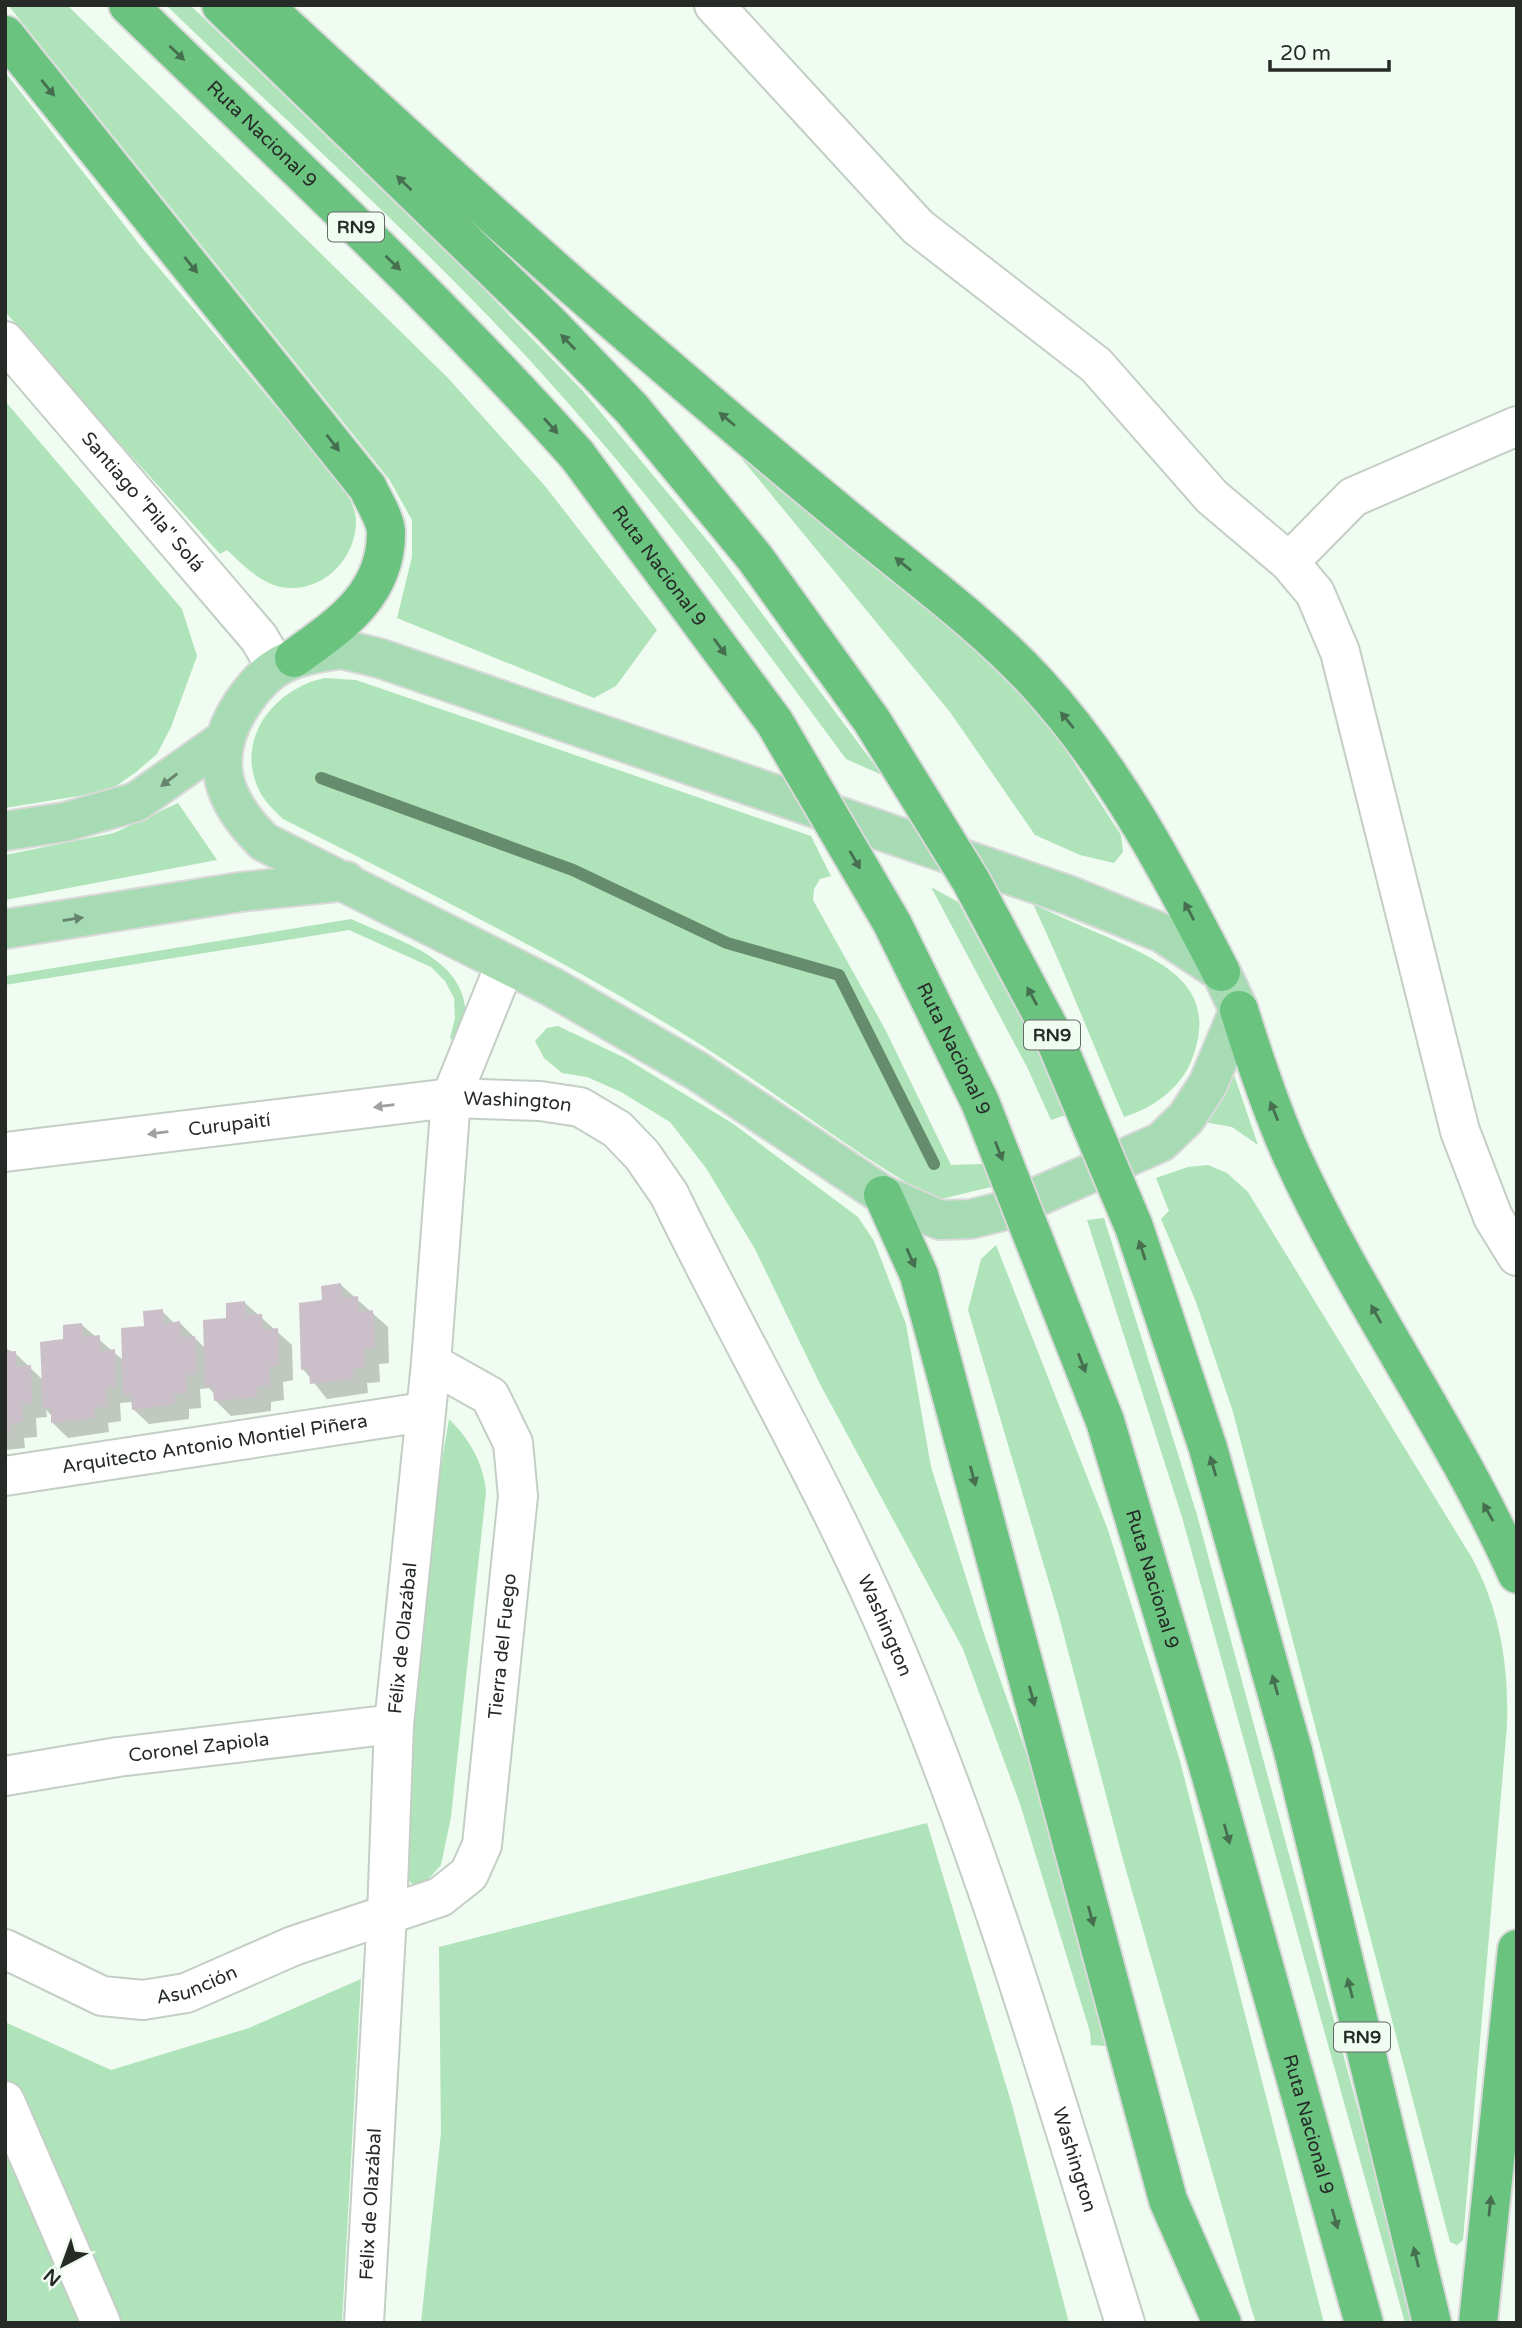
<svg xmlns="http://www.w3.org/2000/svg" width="1522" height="2328" font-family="'Varela Round',sans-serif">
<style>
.green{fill:#afe3b9}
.shadow{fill:#0003}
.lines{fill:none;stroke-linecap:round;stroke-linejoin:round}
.stream{stroke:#668c6d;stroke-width:12}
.building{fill:#cbc0ca}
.minor-casing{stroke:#c3cec5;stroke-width:42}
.major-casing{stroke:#d8d9d8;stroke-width:42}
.highway-casing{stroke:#d8d9d8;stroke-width:42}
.minor{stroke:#fff;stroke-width:38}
.major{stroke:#a6dbb3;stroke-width:38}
.highway{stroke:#6bc380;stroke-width:38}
.highway-bridge-casing{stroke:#d8d9d8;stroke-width:42;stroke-linecap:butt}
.highway-bridge{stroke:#6bc380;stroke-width:38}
.oneway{fill:#456f4f}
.oneway2{fill:#66836d}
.oneway3{fill:#9da09e}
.labels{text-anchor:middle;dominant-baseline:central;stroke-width:5;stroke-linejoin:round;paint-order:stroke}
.shield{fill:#f0fbf1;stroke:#636964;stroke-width:2}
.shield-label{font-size:18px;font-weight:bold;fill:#262b27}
.street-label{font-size:19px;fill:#262b27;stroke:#f0fbf1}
</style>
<rect width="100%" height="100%" fill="#f0fbf1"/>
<!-- green -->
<g class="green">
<path d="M8,5H67L448,378L545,486L657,630L616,686L594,698L397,618L412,557V520L389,479Z"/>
<path d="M166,5H190L476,281L583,391L711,545L882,775L846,759C757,638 668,517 569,404C446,263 300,135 166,5Z"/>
<path d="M5,72L143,249L342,485C348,496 355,506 356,520C357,559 321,595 281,587C259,582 243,565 227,550L220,554L49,365L5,311Z"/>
<path d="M5,401L182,609L197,656L171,727L157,754L136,772L109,791L5,808Z"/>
<path d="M733,448L920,593L1049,724L1121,835L1123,852L1114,863L1080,855L1035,835L950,712Z"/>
<path d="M325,678L356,680L811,836L831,876L820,879L814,889L813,900L886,1031L951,1165L983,1164L995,1186L937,1200C853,1154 779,1094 698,1043C564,959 424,890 283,819C275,811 264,801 259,790C234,739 275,688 325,678Z"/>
<path d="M178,803L217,860L5,900V855L114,833Z"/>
<path d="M931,887L958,902L1031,1037L1066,1115L1051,1120L1027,1067Z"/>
<path d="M1033,904C1059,916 1085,928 1112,939C1167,964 1219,988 1192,1059C1182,1087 1152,1109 1124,1117C1093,1045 1066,974 1033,904Z"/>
<path d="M351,919C414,948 484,962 462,1049L450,1038L455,1018L454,998L445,981L431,967L349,930L5,985V976Z"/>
<path d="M558,1026L625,1058L732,1123L858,1217L874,1241L906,1324L931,1467L983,1631L1041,1795L1105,2046L1091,2045L1090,2032L1020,1804L963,1649L820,1384L755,1249L706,1168L670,1122L621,1092L587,1077L562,1073L544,1058L535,1041L547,1028Z"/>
<path d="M1234,1075L1258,1145L1232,1127L1198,1121L1209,1107L1219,1103Z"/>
<path d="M1208,1165L1227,1173L1248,1192L1472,1558C1500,1610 1509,1666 1507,1725L1463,2240L1457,2245L1450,2242L1233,1412L1196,1302L1161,1219L1169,1211L1156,1178L1188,1167Z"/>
<path d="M1104,1218L1197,1515L1416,2323H1405L1182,1517L1087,1220Z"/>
<path d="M996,1245L1108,1530L1180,1761L1324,2323H1256L1249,2301L1122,1856L1058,1613L968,1310L981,1259Z"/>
<path d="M449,1419C470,1440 483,1462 486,1492L451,1817L441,1865L425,1883L413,1885L406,1877L404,1804L432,1520Z"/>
<path d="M927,1823L1012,2105L1069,2323H421L441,2133L439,1947Z"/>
<path d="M361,1979L342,2323H5V2022L111,2070L249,2028Z"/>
</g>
<!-- shadow -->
<g class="shadow">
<path d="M341,1285L388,1327L389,1363L379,1364L380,1382L367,1383L368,1393L327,1399L303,1369L324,1301Z"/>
<path d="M245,1303L292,1345L293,1380L283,1382L284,1400L271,1402V1411L231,1416L216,1401L215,1395L209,1388L200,1389L201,1408L189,1409V1419L149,1424L133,1409L132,1402L120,1403L121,1421L108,1423L109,1432L68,1438L53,1423V1417L46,1410L47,1417L36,1418L37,1437L24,1438L25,1448L5,1450V1348L15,1353L43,1380L65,1341L82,1325L123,1360L145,1327L162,1311L175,1324L180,1323L206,1349Z"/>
</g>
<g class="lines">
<!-- stream -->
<path class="stream" d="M321,778L573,870L727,943L839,975L934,1164"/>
</g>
<!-- building -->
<g class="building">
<path d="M341,1283L342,1298L358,1296L359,1312L373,1310L375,1348L364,1349L365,1367L353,1369V1379L310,1384L309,1369L301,1370L299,1303L322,1300L321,1286Z"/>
<path d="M245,1301L246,1315L262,1314L263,1330L278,1328L279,1365L269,1367L270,1385L257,1387V1397L214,1401L213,1386L205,1387L203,1320L226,1318V1303Z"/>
<path d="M163,1309V1324L180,1321L181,1338L195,1336L197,1374L186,1375L187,1393L175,1394V1404L132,1410L131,1394L123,1395L121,1328L144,1326L143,1311Z"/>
<path d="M82,1323L83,1337L100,1335V1352L115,1349L116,1387L106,1388L107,1406L94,1408L95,1418L51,1423V1408L43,1409L40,1342L63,1339V1325Z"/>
<path d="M16,1351V1367L31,1365L32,1402L22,1404L23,1422L10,1424L11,1433L5,1434V1352Z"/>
</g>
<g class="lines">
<defs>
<g id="minor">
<path d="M714,5L918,227L1096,365L1212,497L1289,562L1353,497L1517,426"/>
<path id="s1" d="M5,341L259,638L276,667"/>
<path d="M1289,562L1315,593L1340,652L1460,1131L1493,1217L1517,1256"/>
<path id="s2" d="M5,1152L451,1098L540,1101L580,1107L617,1129L642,1155L669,1194C744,1349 832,1497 898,1655C990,1872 1055,2099 1125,2323"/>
<path id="s3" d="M5,1476L424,1412"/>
<path id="s4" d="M5,1776L118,1757L394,1724"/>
<path id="s5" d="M5,1949L102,1996L143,2000L186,1993L293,1946L440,1897L469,1874L482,1845L518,1496L513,1443L490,1396L431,1363"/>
<path d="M5,2101L101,2323"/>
<path id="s6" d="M364,2323L387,1914L394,1724L431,1363L451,1098L505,965"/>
</g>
<g id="major">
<path d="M341,649L379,658L1068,895L1162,933L1221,972L1239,1010L1208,1084L1186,1118L1161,1142L1007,1210L971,1219L940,1220L883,1195L697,1071L552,987L264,842C221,800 207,757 242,704C252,689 263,675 279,666C297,655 320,653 341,649Z"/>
<path d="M5,831L65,822L136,802L224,740"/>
<path d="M5,929L240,892L346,881"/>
</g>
<g id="highway">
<path id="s7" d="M128,5C280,153 436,297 577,455"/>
<path d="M221,5L550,324L632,409"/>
<path d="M263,5C396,128 530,251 669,369C733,424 798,479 864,533C923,581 984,626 1036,682C1114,767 1168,869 1221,972"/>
<path d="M5,35L368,488C373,500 386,519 386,533C386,595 339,626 294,658"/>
<path d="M1239,1010C1254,1058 1270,1107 1291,1154C1357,1299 1452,1429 1517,1574"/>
<path d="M883,1195L919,1275L1168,2200L1222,2323"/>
<path d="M1293,1751L1432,2323"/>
<path id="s8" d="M1209,1769L1364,2323"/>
<path d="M1478,2323L1517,1949"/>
</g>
</defs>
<!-- minor casing -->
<use href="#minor" class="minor-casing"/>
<!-- major casing -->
<use href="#major" class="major-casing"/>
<!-- highway casing -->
<use href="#highway" class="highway-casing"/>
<!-- minor -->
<use href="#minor" class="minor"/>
<!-- major -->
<use href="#major" class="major"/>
<!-- highway -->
<use href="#highway" class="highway"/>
<defs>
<g id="highway-bridge">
<path d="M632,409L755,558L872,721L971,881L1053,1035L1134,1227L1208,1448L1293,1751"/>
<path id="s9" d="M577,455L775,723L892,923L980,1102L1105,1421L1209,1769"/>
</g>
</defs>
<!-- highway-bridge casing -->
<use href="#highway-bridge" class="highway-bridge-casing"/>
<!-- highway-bridge -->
<use href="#highway-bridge" class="highway-bridge"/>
</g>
<!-- one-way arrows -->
<defs><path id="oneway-solid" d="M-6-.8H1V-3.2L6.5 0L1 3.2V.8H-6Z" transform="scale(1.75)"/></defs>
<g class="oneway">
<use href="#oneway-solid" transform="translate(177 53) rotate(44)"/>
<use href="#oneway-solid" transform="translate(48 88) rotate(51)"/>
<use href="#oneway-solid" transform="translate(404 183) rotate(-136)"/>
<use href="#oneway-solid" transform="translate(393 263) rotate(44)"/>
<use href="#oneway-solid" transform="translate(191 265) rotate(51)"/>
<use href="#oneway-solid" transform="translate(568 342) rotate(-134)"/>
<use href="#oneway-solid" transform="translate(727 419) rotate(-140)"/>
<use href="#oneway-solid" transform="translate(551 426) rotate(48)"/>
<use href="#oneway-solid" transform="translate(333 443) rotate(52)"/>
<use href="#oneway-solid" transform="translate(903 564) rotate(-141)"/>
<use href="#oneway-solid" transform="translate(720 647) rotate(54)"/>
<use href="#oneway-solid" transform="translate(1067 720) rotate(-129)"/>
<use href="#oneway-solid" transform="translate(855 860) rotate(60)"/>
<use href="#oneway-solid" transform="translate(1189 911) rotate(-118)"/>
<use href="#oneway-solid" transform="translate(1032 996) rotate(-118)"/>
<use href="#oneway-solid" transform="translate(1274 1111) rotate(-112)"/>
<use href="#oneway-solid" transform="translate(999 1151) rotate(69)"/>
<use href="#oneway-solid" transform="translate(1142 1250) rotate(-108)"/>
<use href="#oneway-solid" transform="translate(911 1258) rotate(66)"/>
<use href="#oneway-solid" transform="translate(1376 1314) rotate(-119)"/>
<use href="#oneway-solid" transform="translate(1082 1363) rotate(69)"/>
<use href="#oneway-solid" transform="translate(1213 1466) rotate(-106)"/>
<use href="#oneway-solid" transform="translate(973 1476) rotate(75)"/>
<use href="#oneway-solid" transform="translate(1488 1512) rotate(-119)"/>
<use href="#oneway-solid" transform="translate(1275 1685) rotate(-106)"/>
<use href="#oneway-solid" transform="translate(1032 1696) rotate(75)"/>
<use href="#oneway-solid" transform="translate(1227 1834) rotate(74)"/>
<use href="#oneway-solid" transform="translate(1091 1916) rotate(75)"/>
<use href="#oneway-solid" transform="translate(1350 1988) rotate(-104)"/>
<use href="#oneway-solid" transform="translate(1490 2206) rotate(-84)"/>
<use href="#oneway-solid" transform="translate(1335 2219) rotate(74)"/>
<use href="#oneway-solid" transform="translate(1416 2257) rotate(-104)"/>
</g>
<g class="oneway2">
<use href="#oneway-solid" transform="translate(169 780) rotate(142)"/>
<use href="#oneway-solid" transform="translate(73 919) rotate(-9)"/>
</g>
<g class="oneway3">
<use href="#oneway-solid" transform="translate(384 1106) rotate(173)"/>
<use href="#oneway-solid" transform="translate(158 1133) rotate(173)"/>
</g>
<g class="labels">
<!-- shield labels -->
<g class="shield">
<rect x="328" y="212.5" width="56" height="29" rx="5"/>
<rect x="1024" y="1020.5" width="56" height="29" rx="5"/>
<rect x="1334" y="2022.5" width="56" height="29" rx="5"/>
</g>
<g class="shield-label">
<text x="356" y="227">RN9</text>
<text x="1052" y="1035">RN9</text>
<text x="1362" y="2037">RN9</text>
</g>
<!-- street labels -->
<g class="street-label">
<text stroke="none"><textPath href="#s7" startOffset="186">Ruta Nacional 9</textPath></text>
<text stroke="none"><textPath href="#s1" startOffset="212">Santiago "Pila" Solá</textPath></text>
<text stroke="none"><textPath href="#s9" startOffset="138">Ruta Nacional 9</textPath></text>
<text stroke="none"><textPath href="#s9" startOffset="705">Ruta Nacional 9</textPath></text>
<text stroke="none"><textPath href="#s2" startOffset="516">Washington</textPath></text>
<text stroke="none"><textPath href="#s2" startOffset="226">Curupaití</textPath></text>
<text stroke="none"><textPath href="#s3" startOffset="212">Arquitecto Antonio Montiel Piñera</textPath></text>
<text stroke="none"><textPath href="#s9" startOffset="1272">Ruta Nacional 9</textPath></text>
<text stroke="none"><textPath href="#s2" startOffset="1188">Washington</textPath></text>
<text stroke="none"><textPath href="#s6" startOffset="686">Félix de Olazábal</textPath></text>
<text stroke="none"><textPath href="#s5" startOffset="733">Tierra del Fuego</textPath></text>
<text stroke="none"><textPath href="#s4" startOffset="196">Coronel Zapiola</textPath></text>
<text stroke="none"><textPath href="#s5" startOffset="205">Asunción</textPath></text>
<text stroke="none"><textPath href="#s8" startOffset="369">Ruta Nacional 9</textPath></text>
<text stroke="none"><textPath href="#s2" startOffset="1755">Washington</textPath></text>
<text stroke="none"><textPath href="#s6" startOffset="119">Félix de Olazábal</textPath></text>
</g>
</g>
<!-- border -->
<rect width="1522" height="2328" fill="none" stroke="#262b27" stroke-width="14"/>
<!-- north arrow -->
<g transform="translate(63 2265) rotate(221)" stroke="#f0fbf1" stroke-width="5" paint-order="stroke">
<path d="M0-5L12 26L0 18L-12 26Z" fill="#262b27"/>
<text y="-10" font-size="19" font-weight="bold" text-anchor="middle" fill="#262b27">N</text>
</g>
<!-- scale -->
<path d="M1270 60v10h119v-10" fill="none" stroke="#262b27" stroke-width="3.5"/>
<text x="1280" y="60" font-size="21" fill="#262b27" stroke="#f0fbf1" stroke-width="5" paint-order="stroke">20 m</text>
</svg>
